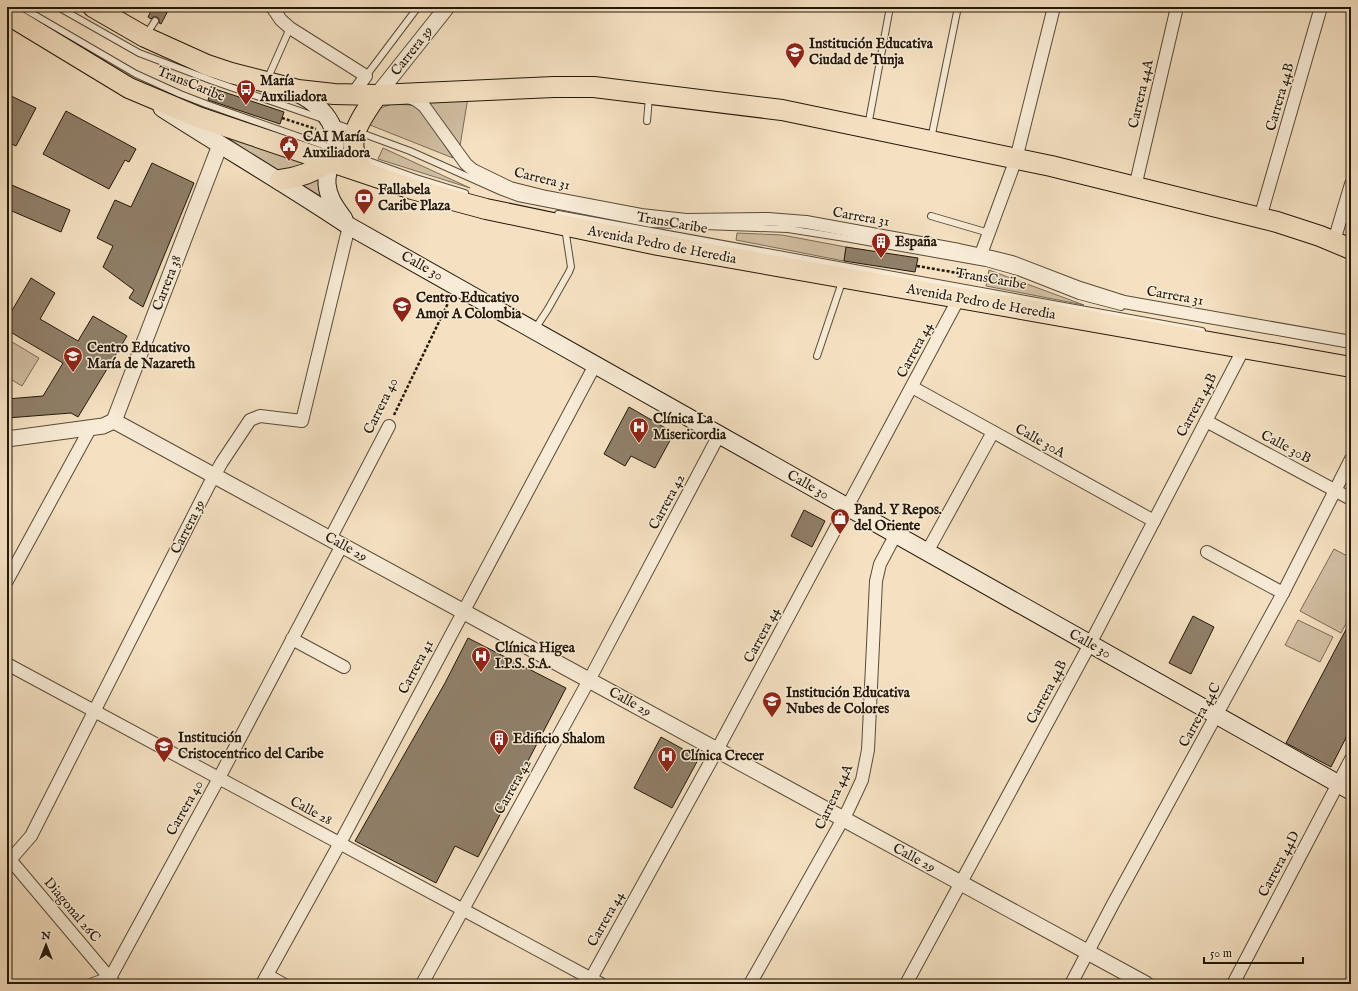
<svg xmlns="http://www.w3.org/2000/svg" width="1358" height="991" font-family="'IM FELL English',serif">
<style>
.green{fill:#d1bfa3;stroke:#7a6b56}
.building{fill:#90806a;stroke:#23170a}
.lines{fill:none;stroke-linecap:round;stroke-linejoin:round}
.service-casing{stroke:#584a38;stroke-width:8}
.minor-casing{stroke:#584a38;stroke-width:14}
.tertiary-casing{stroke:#584a38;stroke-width:17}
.secondary-casing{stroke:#23170a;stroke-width:19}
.trunk-casing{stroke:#23170a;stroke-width:22}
.path{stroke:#23170a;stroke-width:2.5;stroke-dasharray:3 2;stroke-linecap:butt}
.service{stroke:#f8ecd7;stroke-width:6}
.minor{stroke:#f8ecd7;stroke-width:12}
.tertiary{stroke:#f8ecd7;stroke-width:15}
.secondary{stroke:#f8ecd7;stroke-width:17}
.trunk{stroke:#f5e1c2;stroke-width:20}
.labels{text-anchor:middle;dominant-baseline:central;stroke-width:3;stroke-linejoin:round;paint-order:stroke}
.poi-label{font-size:14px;font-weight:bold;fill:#23170a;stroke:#f8ecd7;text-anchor:start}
.street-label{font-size:14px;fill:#23170a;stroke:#f8ecd7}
</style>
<rect width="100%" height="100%" fill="#f5e1c2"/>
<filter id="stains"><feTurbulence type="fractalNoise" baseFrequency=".005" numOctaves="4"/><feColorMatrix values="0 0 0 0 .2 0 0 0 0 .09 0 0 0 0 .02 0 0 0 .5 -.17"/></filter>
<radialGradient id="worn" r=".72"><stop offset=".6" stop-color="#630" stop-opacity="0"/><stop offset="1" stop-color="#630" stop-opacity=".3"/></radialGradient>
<!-- green -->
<g class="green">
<path d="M468,97L460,146L426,101Z"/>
<path d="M392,104L410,105L420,108L453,158L370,125C374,110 377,109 392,104Z"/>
<path d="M216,130L312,162L287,178Z"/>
<path d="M383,148L470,188L378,159Z"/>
<path d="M324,170L327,200L297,182Z"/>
<path d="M737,233L782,235L846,247L844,261L736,240Z"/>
<path d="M989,270L1084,305L986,286Z"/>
<path d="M7,339L39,358L22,386L7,377Z"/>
<path d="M1334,549L1351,558V614L1341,633L1300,611Z"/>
<path d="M1298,620L1333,637L1320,662L1285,645Z"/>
</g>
<!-- building -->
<g class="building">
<path d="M153,7H170L161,24L159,23V19L157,17H153L151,19L148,17Z"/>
<path d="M212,88L284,112L280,124L208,100Z"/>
<path d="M7,94L36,108L16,146L7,142Z"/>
<path d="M66,111L136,149L129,162L125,160L109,189L43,154Z"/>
<path d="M152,163L194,183L143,307L129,298L134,290L103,267L113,246L97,238L115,200L131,207Z"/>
<path d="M7,183L70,210L61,232L7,209Z"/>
<path d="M846,247L918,258L915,272L844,261Z"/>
<path d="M31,278L55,293L40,319L78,341L93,316L127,336L78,417L71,413L7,418V399L43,396L63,363L7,330V319Z"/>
<path d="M629,407L674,433L655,468L631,456L625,466L604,454Z"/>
<path d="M804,510L825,521L812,547L791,536Z"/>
<path d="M1193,616L1214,627L1191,674L1169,663Z"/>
<path d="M1351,620V728L1331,767L1286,743Z"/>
<path d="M468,638L566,688L478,857L455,846L436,883L355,841L445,683Z"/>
<path d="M661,737L699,758L672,808L634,788Z"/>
</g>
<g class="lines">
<defs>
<g id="service">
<path d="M21,7L136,74L180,94L206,104L351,155"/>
<path d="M58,7L139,53L213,81L323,119"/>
<path d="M146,35L155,21"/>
<path d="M366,76L418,7"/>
<path d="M267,80L290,28"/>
<path d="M647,121L649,97"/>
<path d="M334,123L410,151L502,192L518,198L651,224L788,229L845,238L986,263L1018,272L1079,296L1121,307"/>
<path d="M868,126L890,7"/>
<path d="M931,139L958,7"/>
<path d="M363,159L416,178L465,193"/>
<path d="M558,214C772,253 987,290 1202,331"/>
<path d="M931,216L989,233"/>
<path d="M535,329L548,309L569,272L571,267L565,228"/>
<path d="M817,356L843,279"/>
</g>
<g id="minor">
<path d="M272,7L281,20L290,28L366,76L352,95"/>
<path d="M406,96L416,100L424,106L466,164L473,170L510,188L546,197L641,215L686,220L768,219L806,222L959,250L992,257L1012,262L1080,288L1124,302L1351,342"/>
<path d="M1135,187L1177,7"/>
<path d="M1260,218L1321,7"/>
<path d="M1334,241L1351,184"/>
<path d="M981,254L1016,159L1054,7"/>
<path d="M912,387L1154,521"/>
<path d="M1206,421L1351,499"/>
<path d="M330,539L389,426"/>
<path d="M927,552L993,432"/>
<path d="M1207,552L1283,593"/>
<path d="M7,581L91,427"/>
<path d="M292,639L344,667"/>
<path d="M7,664L601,984"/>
<path d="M7,856L114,983"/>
<path d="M7,861L10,860L31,836L209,485L222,462L250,420L260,416L302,421L349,226"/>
<path d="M267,975L283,984"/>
<path d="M93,984L110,978L219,778L342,545"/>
<path d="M262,984L340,843L595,365"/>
<path d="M422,984L594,671L719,435"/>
<path d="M588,984L717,750L959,298"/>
<path d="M750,984L848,810L862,780L868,750L876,581L880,564L896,534"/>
<path d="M906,984L1090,644L1244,348"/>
<path d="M1071,984L1113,904L1283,593L1351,459"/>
<path d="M1233,984L1351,759"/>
</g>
<g id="tertiary">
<path d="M377,95L447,7"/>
<path d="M114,421L1146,984"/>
<path d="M114,421L220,145"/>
<path d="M7,439L103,426L114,421"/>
</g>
<g id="secondary">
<path d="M292,91C316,100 341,123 334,151C331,162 326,172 327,184C328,198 336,208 344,219"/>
<path d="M162,108C224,148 288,185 349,226L1351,791"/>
</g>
<g id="trunk">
<path d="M93,7L145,37L207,65L231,73L298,90L334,94L377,95L554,87H594L782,110L1051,166L1277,222L1320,236L1351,249"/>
<path d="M7,14L129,88L198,117L412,189L486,209L658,245L1351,367"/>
<path d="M366,173C340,145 359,121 377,95"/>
<path d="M280,180C299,178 314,172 331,161"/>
</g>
</defs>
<!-- service casing -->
<use href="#service" class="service-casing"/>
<!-- minor casing -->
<use href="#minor" class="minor-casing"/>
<!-- tertiary casing -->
<use href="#tertiary" class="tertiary-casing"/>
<!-- secondary casing -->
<use href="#secondary" class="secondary-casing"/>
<!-- trunk casing -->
<use href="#trunk" class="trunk-casing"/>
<!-- path -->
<g class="path">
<path d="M282,118L316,129"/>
<path d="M917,266L981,277"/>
<path d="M394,415L450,299"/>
</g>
<!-- service -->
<use href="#service" class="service"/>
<!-- minor -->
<use href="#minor" class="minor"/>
<!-- tertiary -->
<use href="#tertiary" class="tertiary"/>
<!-- secondary -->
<use href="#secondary" class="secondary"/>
<!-- trunk -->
<use href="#trunk" class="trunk"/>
</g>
<!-- icons -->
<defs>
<symbol id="school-pin" viewBox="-11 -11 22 30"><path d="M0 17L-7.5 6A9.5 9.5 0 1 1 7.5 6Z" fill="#8f2418" stroke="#f8ecd7"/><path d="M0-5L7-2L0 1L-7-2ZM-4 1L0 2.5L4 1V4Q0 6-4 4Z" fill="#fff"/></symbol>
<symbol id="bus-pin" viewBox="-11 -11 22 30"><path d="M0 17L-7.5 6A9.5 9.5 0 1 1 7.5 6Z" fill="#8f2418" stroke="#f8ecd7"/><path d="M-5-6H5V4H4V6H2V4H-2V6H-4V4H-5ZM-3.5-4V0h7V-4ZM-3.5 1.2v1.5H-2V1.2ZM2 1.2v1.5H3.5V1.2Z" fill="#fff"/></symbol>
<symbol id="civic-pin" viewBox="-11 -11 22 30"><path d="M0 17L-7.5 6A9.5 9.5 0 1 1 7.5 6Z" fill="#8f2418" stroke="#f8ecd7"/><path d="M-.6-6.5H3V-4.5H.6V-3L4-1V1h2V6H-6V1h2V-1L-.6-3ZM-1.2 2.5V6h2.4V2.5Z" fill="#fff"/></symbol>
<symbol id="bank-pin" viewBox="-11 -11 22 30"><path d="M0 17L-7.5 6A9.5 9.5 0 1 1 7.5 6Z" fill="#8f2418" stroke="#f8ecd7"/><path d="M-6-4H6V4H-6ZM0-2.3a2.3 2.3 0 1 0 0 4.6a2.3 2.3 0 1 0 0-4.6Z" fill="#fff"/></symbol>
<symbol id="building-pin" viewBox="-11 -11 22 30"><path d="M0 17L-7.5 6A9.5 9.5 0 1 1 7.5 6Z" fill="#8f2418" stroke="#f8ecd7"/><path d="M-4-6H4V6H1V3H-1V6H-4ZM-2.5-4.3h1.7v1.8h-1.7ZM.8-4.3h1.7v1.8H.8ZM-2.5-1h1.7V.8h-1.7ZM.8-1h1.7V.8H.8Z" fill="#fff"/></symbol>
<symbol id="hospital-pin" viewBox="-11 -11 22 30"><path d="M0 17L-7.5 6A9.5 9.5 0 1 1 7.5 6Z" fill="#8f2418" stroke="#f8ecd7"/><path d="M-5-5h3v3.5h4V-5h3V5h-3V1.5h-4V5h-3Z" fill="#fff"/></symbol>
<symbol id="shop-pin" viewBox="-11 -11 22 30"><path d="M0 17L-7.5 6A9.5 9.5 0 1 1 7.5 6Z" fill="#8f2418" stroke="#f8ecd7"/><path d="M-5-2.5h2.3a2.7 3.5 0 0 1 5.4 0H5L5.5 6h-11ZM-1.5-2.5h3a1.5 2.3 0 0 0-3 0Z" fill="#fff"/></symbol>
</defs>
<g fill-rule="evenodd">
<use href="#school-pin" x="784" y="41" width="22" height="30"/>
<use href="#bus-pin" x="235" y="78" width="22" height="30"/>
<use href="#civic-pin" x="278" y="134" width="22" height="30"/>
<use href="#bank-pin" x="353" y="187" width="22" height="30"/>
<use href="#building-pin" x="870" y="231" width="22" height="30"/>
<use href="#school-pin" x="391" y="295" width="22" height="30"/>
<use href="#school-pin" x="62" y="345" width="22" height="30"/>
<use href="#hospital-pin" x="628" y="416" width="22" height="30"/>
<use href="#shop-pin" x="829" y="507" width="22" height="30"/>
<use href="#hospital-pin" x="470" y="645" width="22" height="30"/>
<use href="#school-pin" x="761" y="690" width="22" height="30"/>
<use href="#building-pin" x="488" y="728" width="22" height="30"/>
<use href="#school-pin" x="153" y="735" width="22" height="30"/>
<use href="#hospital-pin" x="656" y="745" width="22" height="30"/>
</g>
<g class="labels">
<!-- poi labels -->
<g class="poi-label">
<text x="809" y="44">Institución Educativa<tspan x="809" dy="16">Ciudad de Tunja</tspan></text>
<text x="260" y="81">María<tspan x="260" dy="16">Auxiliadora</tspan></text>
<text x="303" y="137">CAI María<tspan x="303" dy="16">Auxiliadora</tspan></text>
<text x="378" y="190">Fallabela<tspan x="378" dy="16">Caribe Plaza</tspan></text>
<text x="895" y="242">España</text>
<text x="416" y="298">Centro Educativo<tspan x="416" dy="16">Amor A Colombia</tspan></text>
<text x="87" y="348">Centro Educativo<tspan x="87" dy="16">María de Nazareth</tspan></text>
<text x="653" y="419">Clínica La<tspan x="653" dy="16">Misericordia</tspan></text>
<text x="854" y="510">Pand. Y Repos.<tspan x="854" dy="16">del Oriente</tspan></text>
<text x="495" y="648">Clínica Higea<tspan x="495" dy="16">I.P.S. S.A.</tspan></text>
<text x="786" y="693">Institución Educativa<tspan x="786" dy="16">Nubes de Colores</tspan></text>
<text x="178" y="738">Institución<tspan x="178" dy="16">Cristocentrico del Caribe</tspan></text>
<text x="513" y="739">Edificio Shalom</text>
<text x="681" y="756">Clínica Crecer</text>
</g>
<!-- street labels -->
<g class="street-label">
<text transform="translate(412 51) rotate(-52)">Carrera 39</text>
<text transform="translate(191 84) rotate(22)">TransCaribe</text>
<text transform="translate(1141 94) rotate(-77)">Carrera 44A</text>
<text transform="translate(1280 97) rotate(-74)">Carrera 44B</text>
<text transform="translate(542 179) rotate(14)">Carrera 31</text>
<text transform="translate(861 217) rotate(10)">Carrera 31</text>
<text transform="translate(672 223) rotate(10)">TransCaribe</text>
<text transform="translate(662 245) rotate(11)">Avenida Pedro de Heredia</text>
<text transform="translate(422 266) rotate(29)">Calle 30</text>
<text transform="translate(991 279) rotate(10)">TransCaribe</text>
<text transform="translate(167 283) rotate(-69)">Carrera 38</text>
<text transform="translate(1175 296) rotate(10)">Carrera 31</text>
<text transform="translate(981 302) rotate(10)">Avenida Pedro de Heredia</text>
<text transform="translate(915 350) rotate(-62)">Carrera 44</text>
<text transform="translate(1197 405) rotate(-62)">Carrera 44B</text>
<text transform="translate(381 406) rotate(-64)">Carrera 40</text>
<text transform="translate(1040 441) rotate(29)">Calle 30A</text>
<text transform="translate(1286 447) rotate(28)">Calle 30B</text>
<text transform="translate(808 485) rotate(29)">Calle 30</text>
<text transform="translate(667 502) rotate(-62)">Carrera 42</text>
<text transform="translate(188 527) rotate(-63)">Carrera 39</text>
<text transform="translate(346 547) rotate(29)">Calle 29</text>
<text transform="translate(762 635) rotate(-62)">Carrera 44</text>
<text transform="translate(1090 644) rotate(29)">Calle 30</text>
<text transform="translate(416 667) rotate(-62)">Carrera 41</text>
<text transform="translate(1047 692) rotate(-62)">Carrera 44B</text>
<text transform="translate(630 702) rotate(29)">Calle 29</text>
<text transform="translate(1200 715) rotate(-61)">Carrera 44C</text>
<text transform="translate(513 787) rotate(-61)">Carrera 42</text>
<text transform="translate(834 797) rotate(-65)">Carrera 44A</text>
<text transform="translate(185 808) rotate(-61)">Carrera 40</text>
<text transform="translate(311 811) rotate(28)">Calle 28</text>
<text transform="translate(914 858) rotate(28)">Calle 29</text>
<text transform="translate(1279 864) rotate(-62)">Carrera 44D</text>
<text transform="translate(72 910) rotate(50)">Diagonal 26C</text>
<text transform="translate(606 919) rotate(-61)">Carrera 44</text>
</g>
</g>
<!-- margin -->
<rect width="1358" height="991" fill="none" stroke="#f5e1c2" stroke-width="24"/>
<rect x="8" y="8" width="1342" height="975" fill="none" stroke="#23170a" stroke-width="2"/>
<rect x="12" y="12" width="1334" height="967" fill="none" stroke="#23170a"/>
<!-- north arrow -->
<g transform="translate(46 945)" stroke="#f8ecd7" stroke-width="3" paint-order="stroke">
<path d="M0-3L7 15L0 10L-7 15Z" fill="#23170a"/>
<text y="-6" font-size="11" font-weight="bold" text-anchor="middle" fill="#23170a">N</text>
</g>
<!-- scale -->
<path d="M1204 957v6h99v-6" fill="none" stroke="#23170a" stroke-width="2"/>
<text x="1210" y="957" font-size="12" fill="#23170a" stroke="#f8ecd7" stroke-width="3" paint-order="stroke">50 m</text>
<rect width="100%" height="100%" filter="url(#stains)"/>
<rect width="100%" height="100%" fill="url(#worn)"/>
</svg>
